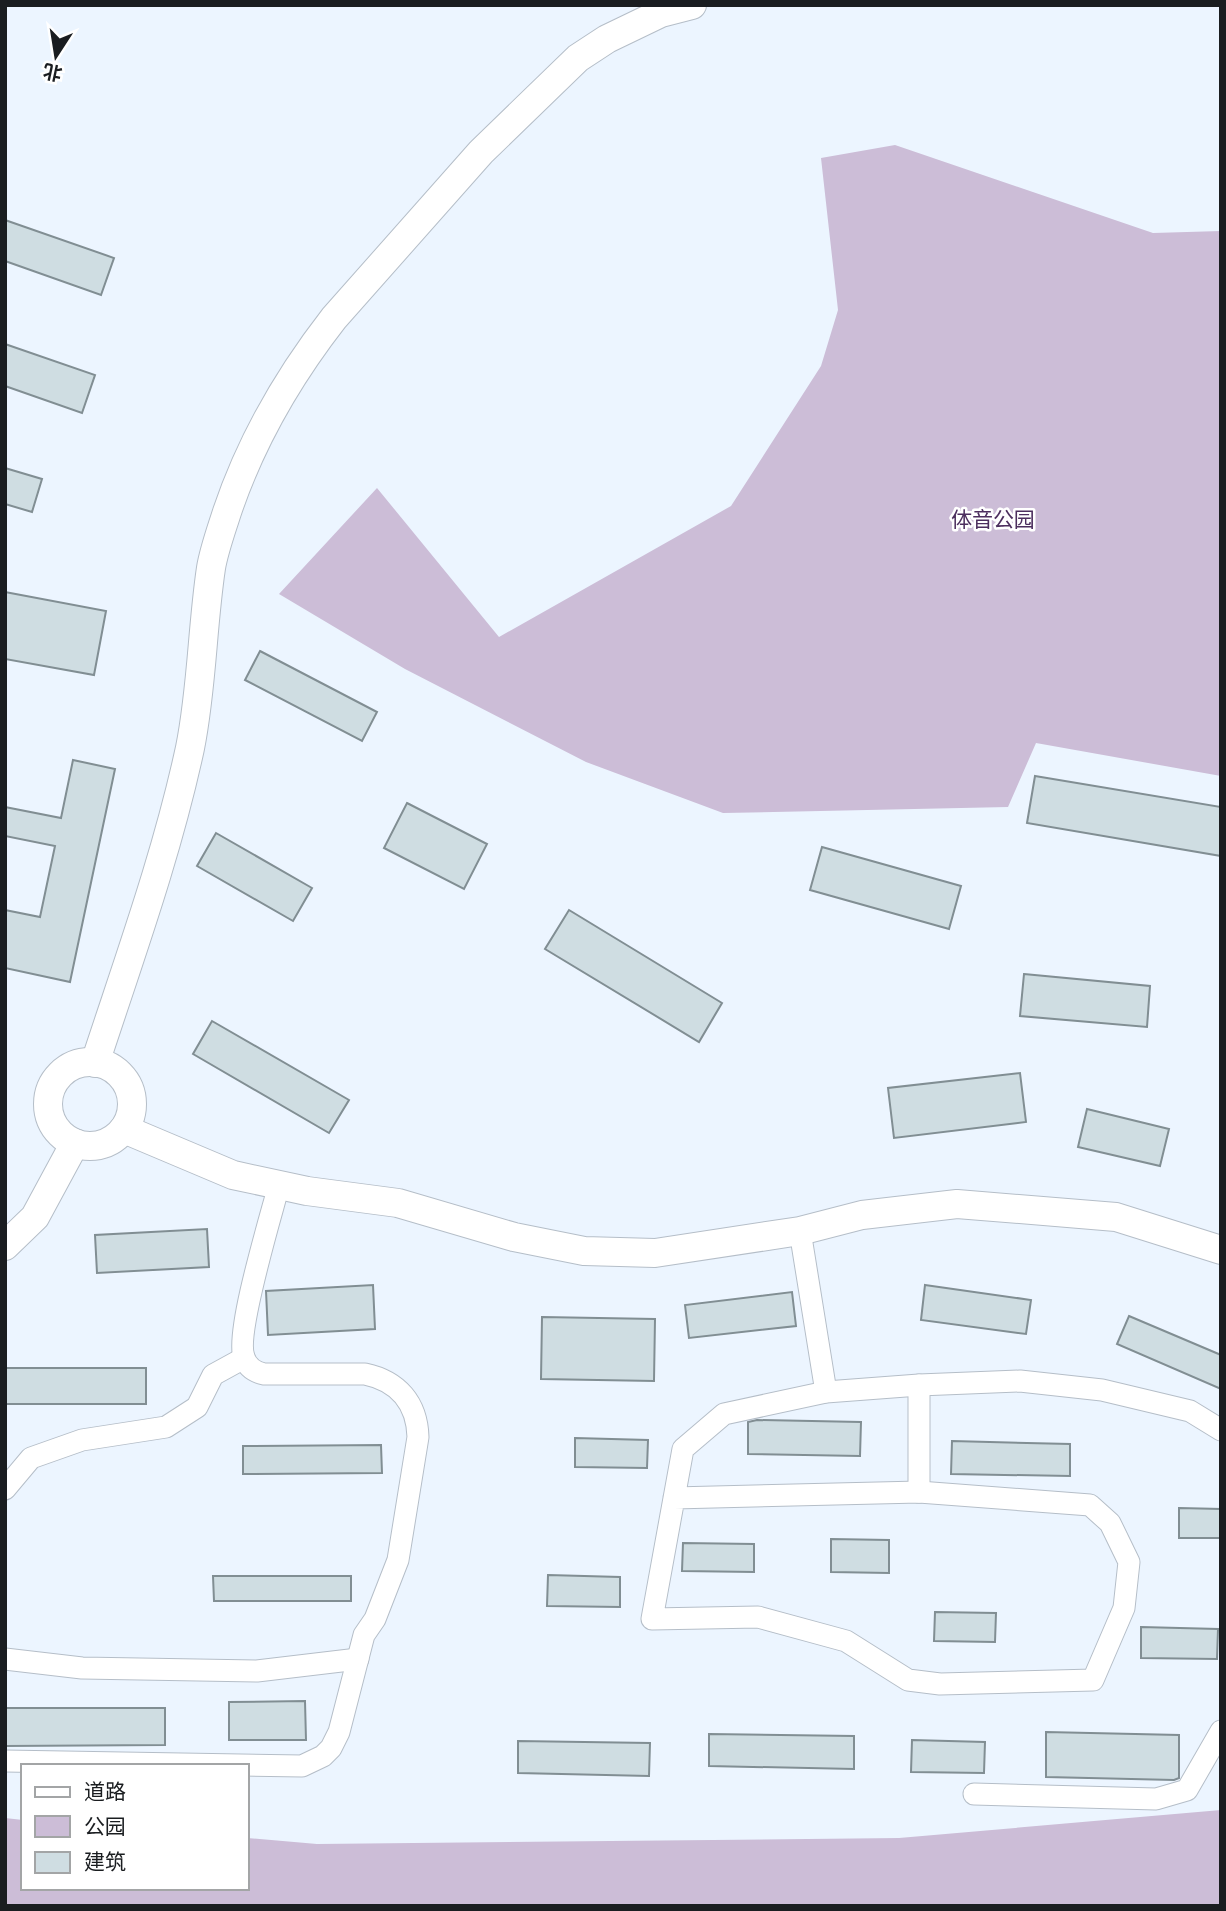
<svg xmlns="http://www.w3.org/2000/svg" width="1226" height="1911" font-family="Helvetica,'Noto Sans SC',sans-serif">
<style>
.green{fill:#ccbdd7}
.building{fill:#cfdde2;stroke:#818e93;stroke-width:2}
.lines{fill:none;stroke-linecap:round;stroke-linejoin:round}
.street-casing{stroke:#b5bec8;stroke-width:23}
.secondary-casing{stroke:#b5bec8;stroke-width:30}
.street{stroke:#fff;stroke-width:21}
.secondary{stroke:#fff;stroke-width:28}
.labels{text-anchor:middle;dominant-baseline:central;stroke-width:5;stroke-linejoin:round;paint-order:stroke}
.park-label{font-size:21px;fill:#4c2e5e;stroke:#fff}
</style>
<rect width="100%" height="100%" fill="#ecf5ff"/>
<!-- green -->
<g class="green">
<path d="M895,145L1153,233L1221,231V776L1036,743L1008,807L723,813L586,762L405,669L279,594L377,488L499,637L731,506L821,366L838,310L821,158Z"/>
<path d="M1221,1810V1906H5V1818L23,1820V1888H247V1838L317,1844L899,1838Z"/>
</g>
<!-- building -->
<g class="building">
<path d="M5,220L114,258L101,295L5,261Z"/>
<path d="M5,344L95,375L82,413L5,386Z"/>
<path d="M5,468L42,479L32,512L5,504Z"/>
<path d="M5,592L106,611L94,675L5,659Z"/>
<path d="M260,651L377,712L362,741L245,680Z"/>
<path d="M73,760L115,769L70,982L5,968V910L40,917L55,846L5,836V807L61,818Z"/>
<path d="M1035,776L1221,807V856L1027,823Z"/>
<path d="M407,803L487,844L464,889L384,848Z"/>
<path d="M216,833L312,888L293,921L197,866Z"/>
<path d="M822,847L961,886L949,929L810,890Z"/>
<path d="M569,910L722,1003L699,1042L545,949Z"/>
<path d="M1024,974L1150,986L1147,1027L1020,1016Z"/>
<path d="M212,1021L349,1100L329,1133L193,1054Z"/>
<path d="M1020,1073L1026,1122L894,1138L888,1088Z"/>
<path d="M1087,1109L1169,1129L1160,1166L1078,1147Z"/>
<path d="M207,1229L209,1267L97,1273L95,1235Z"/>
<path d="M373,1285L375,1329L268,1335L266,1291Z"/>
<path d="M925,1285L1031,1300L1026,1334L921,1320Z"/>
<path d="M792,1292L796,1326L689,1338L685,1305Z"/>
<path d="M1129,1316L1221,1355V1389L1117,1344Z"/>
<path d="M542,1317L655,1319L654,1381L541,1379Z"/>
<rect x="5" y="1368" width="141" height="36"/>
<path d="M757,1420L861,1422L860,1456L748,1454V1422Z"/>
<path d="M575,1438L648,1440L647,1468L575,1467Z"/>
<path d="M952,1441L1070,1444V1476L951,1474Z"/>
<path d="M381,1445L382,1473L243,1474V1446Z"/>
<path d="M1179,1508L1221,1509V1538H1179Z"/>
<path d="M831,1539L889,1540V1573L831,1572Z"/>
<path d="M683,1543L754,1544V1572L682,1571Z"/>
<path d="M548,1575L620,1577V1607L547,1606Z"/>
<path d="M213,1576H351V1601H214Z"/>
<path d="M935,1612L996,1613L995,1642L934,1641Z"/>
<path d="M1141,1627L1218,1629L1217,1659L1141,1658Z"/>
<path d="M305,1701L306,1740H229V1702Z"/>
<path d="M5,1708H165V1745L5,1746Z"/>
<path d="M1046,1732L1179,1735V1778L1174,1780L1046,1777Z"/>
<path d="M709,1734L854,1736V1769L709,1766Z"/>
<path d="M912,1740L985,1742L984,1773L911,1772Z"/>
<path d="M518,1741L650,1743L649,1776L518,1773Z"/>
</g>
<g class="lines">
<defs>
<g id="street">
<path d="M800,1231L826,1392"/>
<path d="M919,1385V1492"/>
<path d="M5,1489L31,1458L82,1440L166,1427L197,1407L213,1375L244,1358"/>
<path d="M674,1498L919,1492L1090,1505L1110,1523L1129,1562L1124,1608L1093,1680L940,1684L908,1680L846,1641L758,1617L652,1619L683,1449L724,1414L826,1392L919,1385L1020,1381L1102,1390L1190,1411L1221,1430"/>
<path d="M5,1659L82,1668L257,1671L358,1659"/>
<path d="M5,1761L302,1766L323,1756L331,1748L339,1732L364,1635L375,1619L398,1560L418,1437C417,1403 398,1381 365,1374H264C255,1372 247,1367 244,1357C235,1333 271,1216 279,1185"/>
<path d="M974,1794L1156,1799L1187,1790L1221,1731"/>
</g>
<g id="secondary">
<circle cx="90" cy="1104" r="42"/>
<path d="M95,1063C129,959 167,855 190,748C202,689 202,628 211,568C214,550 221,531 227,512C251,441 288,377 334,318L481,152L578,58L607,39L661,13L692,5"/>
<path d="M124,1129L233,1175L307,1191L398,1203L514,1237L584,1251L655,1253L800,1231L862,1215L957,1204L1116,1217L1221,1250"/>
<path d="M5,1246L35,1217L75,1143"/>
</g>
</defs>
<!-- street casing -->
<use href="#street" class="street-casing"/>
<!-- secondary casing -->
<use href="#secondary" class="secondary-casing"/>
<!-- street -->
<use href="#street" class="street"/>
<!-- secondary -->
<use href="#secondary" class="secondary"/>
</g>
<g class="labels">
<!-- park labels -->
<g class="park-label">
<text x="993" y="519">体音公园</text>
</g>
</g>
<!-- border -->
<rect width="1226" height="1911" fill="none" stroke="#1a1d20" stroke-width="14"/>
<!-- legend -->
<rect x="21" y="1764" width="228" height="126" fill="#ffffff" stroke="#a3a5a6" stroke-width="2"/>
<rect x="35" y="1787" width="35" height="10" fill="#ffffff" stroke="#a3a5a6" stroke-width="2"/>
<text x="84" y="1799" font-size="21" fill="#1a1d20">道路</text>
<rect x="35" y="1816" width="35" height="21" fill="#ccbdd7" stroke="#a3a5a6" stroke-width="2"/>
<text x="84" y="1834" font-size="21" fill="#1a1d20">公园</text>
<rect x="35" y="1852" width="35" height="21" fill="#cfdde2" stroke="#a3a5a6" stroke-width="2"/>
<text x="84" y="1869" font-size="21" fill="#1a1d20">建筑</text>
<!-- north arrow -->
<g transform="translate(56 56) rotate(192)" stroke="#ffffff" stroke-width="5" paint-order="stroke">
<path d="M0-5L12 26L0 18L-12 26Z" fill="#1a1d20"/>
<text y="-10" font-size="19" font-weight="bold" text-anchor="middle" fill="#1a1d20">北</text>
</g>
</svg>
